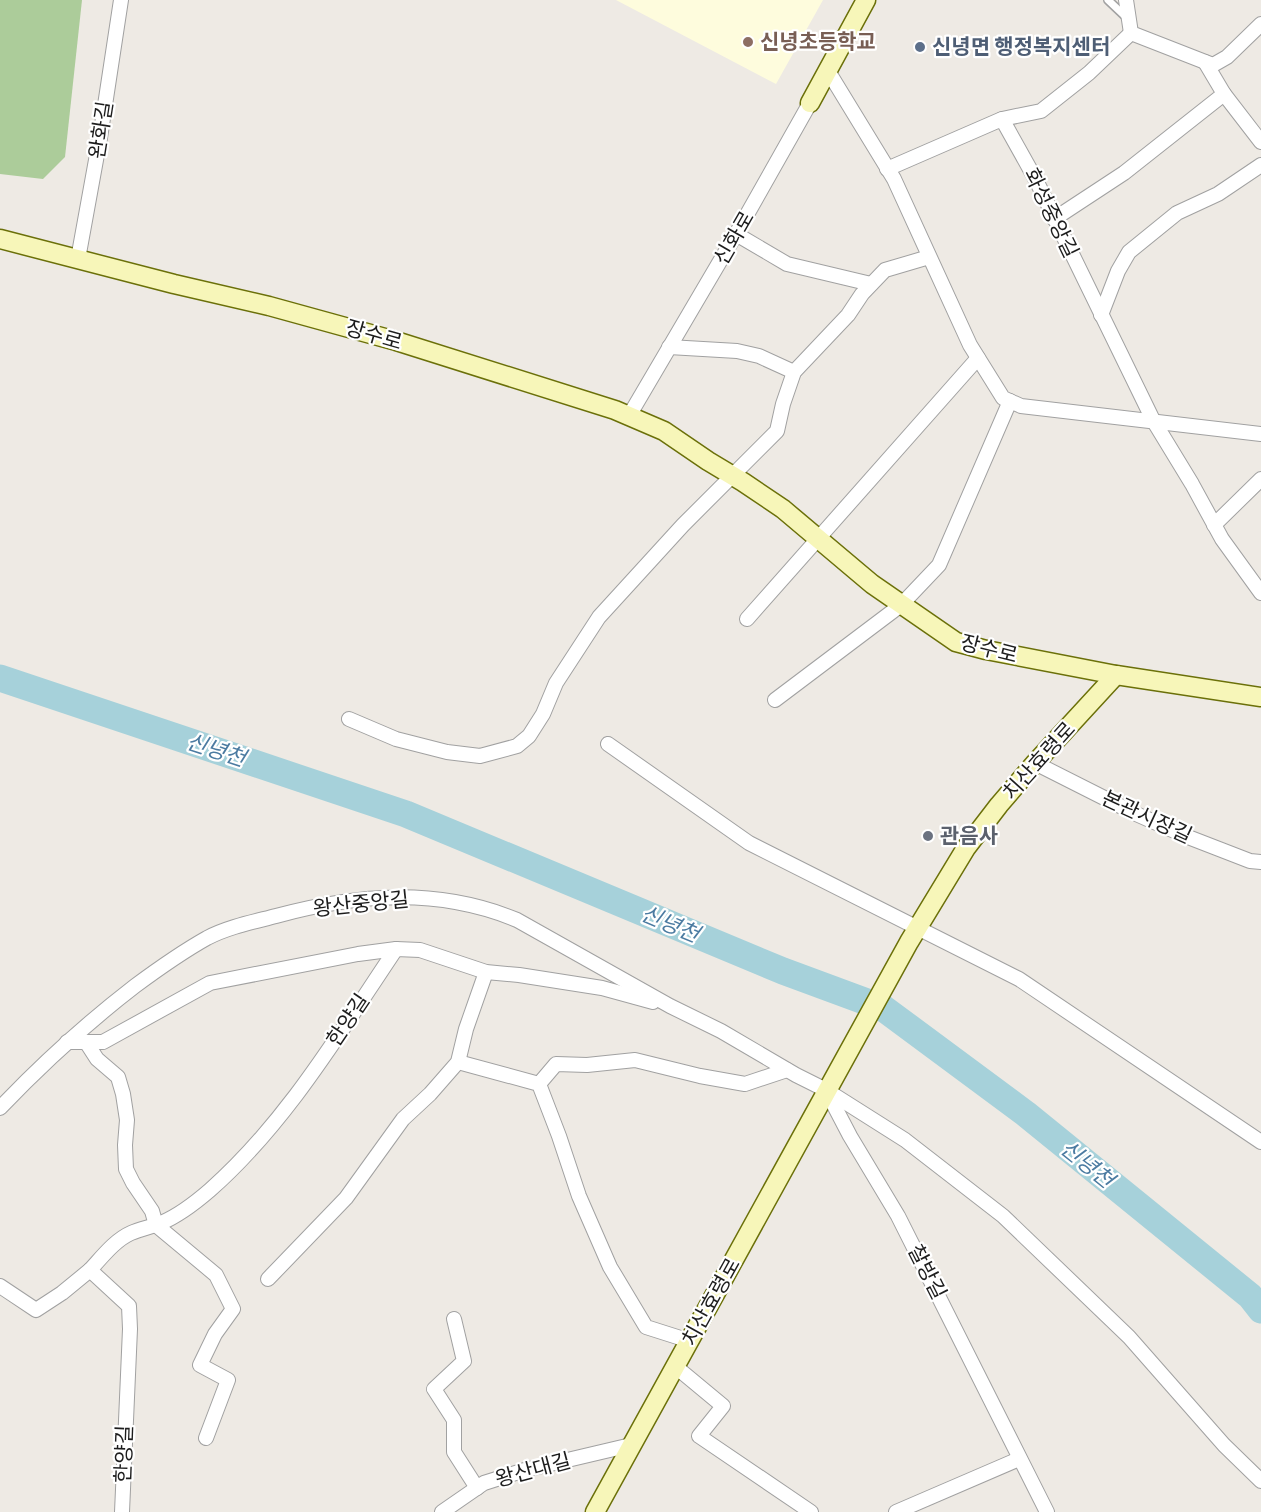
<svg xmlns="http://www.w3.org/2000/svg" width="1261" height="1512" font-family="'Fira Sans Condensed','Noto Sans KR',sans-serif">
<style>
.education{fill:#fefcdd}
.forest{fill:#accc9a}
.lines{fill:none;stroke-linecap:round;stroke-linejoin:round}
.river{stroke:#a6d1da;stroke-width:27}
.lane-casing{stroke:#a1a1a1;stroke-width:10}
.street-casing{stroke:#a1a1a1;stroke-width:16}
.secondary-casing{stroke:#6b7009;stroke-width:21}
.lane{stroke:#fff;stroke-width:7}
.street{stroke:#fff;stroke-width:14}
.secondary{stroke:#f7f6b9;stroke-width:18}
.education-dot{fill:#8d6e63;stroke:#fff;stroke-width:2}
.service-dot{fill:#5c6f8a;stroke:#fff;stroke-width:2}
.worship-dot{fill:#6b7280;stroke:#fff;stroke-width:2}
.labels{text-anchor:middle;dominant-baseline:central;stroke-width:4.5;stroke-linejoin:round;paint-order:stroke}
.education-label{font-size:21px;font-weight:bold;fill:#785e54;stroke:#fff;text-anchor:start}
.service-label{font-size:21px;font-weight:bold;fill:#4e5e75;stroke:#fff;text-anchor:start}
.street-label{font-size:21px;fill:#1d1d1d;stroke:#fff}
.worship-label{font-size:21px;font-weight:bold;fill:#5b616d;stroke:#fff;text-anchor:start}
.water-label{font-size:22px;font-style:italic;fill:#4b7ba1;stroke:#fff}
</style>
<rect width="100%" height="100%" fill="#eeeae4"/>
<!-- education -->
<path class="education" d="M616,0H823L776,84Z"/>
<!-- forest -->
<path class="forest" d="M0,0H82L65,157L43,179L0,174Z"/>
<g class="lines">
<!-- river -->
<path class="river" d="M0,678L406,814L783,971L883,1008L1026,1114L1250,1296L1261,1310"/>
<defs>
<path id="lane" d="M1108,0L1127,18"/>
<g id="street">
<path d="M1126,0L1131,33L1213,65L1227,57L1261,24"/>
<path d="M828,71L894,179L970,345L1003,398L1021,406L1261,434"/>
<path d="M1224,94L1261,142"/>
<path d="M1002,119L1041,111L1089,73L1131,33"/>
<path d="M887,169L1002,119L1036,180L1153,420L1192,484L1222,539L1261,593"/>
<path d="M1054,219L1124,173L1224,94L1205,62"/>
<path d="M736,234L787,264L871,284"/>
<path d="M78,259L100,138L121,0"/>
<path d="M1101,315L1118,271L1129,252L1177,213L1218,194L1261,165"/>
<path d="M669,347L737,351L759,356L794,372"/>
<path d="M629,416L736,234L810,103"/>
<path d="M1214,525L1261,479"/>
<path d="M747,619L978,358"/>
<path d="M775,700L901,605L939,565L1010,401"/>
<path d="M349,719L396,739L447,752L480,756L517,746L529,736L543,714L556,683L599,617L683,525L777,431L783,404L794,372L848,315L862,294L885,270L929,257"/>
<path d="M608,744L749,843L1019,979L1261,1142"/>
<path d="M1035,763L1134,813L1188,837L1250,861L1261,862"/>
<path d="M67,1042H103L210,983L358,954L396,949L420,950L486,972L519,975L602,988L653,1002"/>
<path d="M86,1042L97,1059L118,1077L123,1094L127,1120L125,1145L126,1169L133,1183L152,1211L156,1225L216,1275L233,1309L215,1334L200,1365L228,1380L206,1438"/>
<path d="M458,1062L539,1084L559,1136L579,1196L610,1267L646,1327L690,1341"/>
<path d="M539,1084L556,1064L587,1065L635,1060L700,1076L745,1084L787,1070"/>
<path d="M827,1092L850,1136L898,1216L1047,1512"/>
<path d="M0,1108C42,1064 87,1023 135,986C158,969 182,952 207,938C228,927 253,922 276,916C357,894 437,887 517,920L670,1006L721,1031L796,1075L826,1090L905,1140L1003,1216L1129,1337L1224,1445L1261,1481"/>
<path d="M268,1279L346,1198L403,1119L430,1094L458,1062L466,1029L486,972"/>
<path d="M0,1286L36,1310L62,1293L90,1270"/>
<path d="M454,1319L464,1361L434,1389L454,1420V1452L477,1488"/>
<path d="M676,1367L723,1406L699,1436L811,1512"/>
<path d="M122,1512L130,1329L129,1306L90,1270C102,1257 115,1240 131,1233C140,1229 151,1227 161,1223C180,1215 195,1203 210,1190C286,1123 340,1032 396,949"/>
<path d="M442,1512L484,1483L525,1470L631,1445"/>
<path d="M896,1512L1019,1459"/>
</g>
<g id="secondary">
<path d="M810,103L866,0"/>
<path d="M0,239L174,284L269,306L396,341L615,410L664,431L708,461L743,482L783,509L872,584L956,642L986,650L1116,675L1261,697"/>
<path d="M595,1512L909,942L966,848L999,805L1035,763L1116,675"/>
</g>
</defs>
<!-- lane casing -->
<use href="#lane" class="lane-casing"/>
<!-- street casing -->
<use href="#street" class="street-casing"/>
<!-- secondary casing -->
<use href="#secondary" class="secondary-casing"/>
<!-- lane -->
<use href="#lane" class="lane"/>
<!-- street -->
<use href="#street" class="street"/>
<!-- secondary -->
<use href="#secondary" class="secondary"/>
</g>
<!-- markers -->
<circle class="education-dot" cx="748" cy="42" r="6"/>
<circle class="service-dot" cx="920" cy="47" r="6"/>
<circle class="worship-dot" cx="928" cy="836" r="6"/>
<g class="labels">
<!-- education labels -->
<g class="education-label">
<text x="760" y="42">신녕초등학교</text>
</g>
<!-- service labels -->
<g class="service-label">
<text x="932" y="47">신녕면 행정복지센터</text>
</g>
<!-- street labels -->
<g class="street-label">
<text transform="translate(101 130) rotate(-81)">완화길</text>
<text transform="translate(1051 213) rotate(64)">화성중앙길</text>
<text transform="translate(734 238) rotate(-60)">신화로</text>
<text transform="translate(374 335) rotate(16)">장수로</text>
<text transform="translate(989 649) rotate(14)">장수로</text>
<text transform="translate(1039 761) rotate(-48)">치산효령로</text>
<text transform="translate(1147 817) rotate(25)">본관시장길</text>
<text transform="translate(361 904) rotate(-6)">왕산중앙길</text>
<text transform="translate(348 1020) rotate(-56)">한양길</text>
<text transform="translate(927 1272) rotate(63)">찰방길</text>
<text transform="translate(711 1302) rotate(-61)">치산효령로</text>
<text transform="translate(124 1454) rotate(-88)">한양길</text>
<text transform="translate(533 1470) rotate(-15)">왕산대길</text>
</g>
<!-- worship labels -->
<g class="worship-label">
<text x="940" y="836">관음사</text>
</g>
<!-- water labels -->
<g class="water-label">
<text transform="translate(216 750) rotate(18)">신녕천</text>
<text transform="translate(670 924) rotate(23)">신녕천</text>
<text transform="translate(1087 1164) rotate(39)">신녕천</text>
</g>
</g>
</svg>
